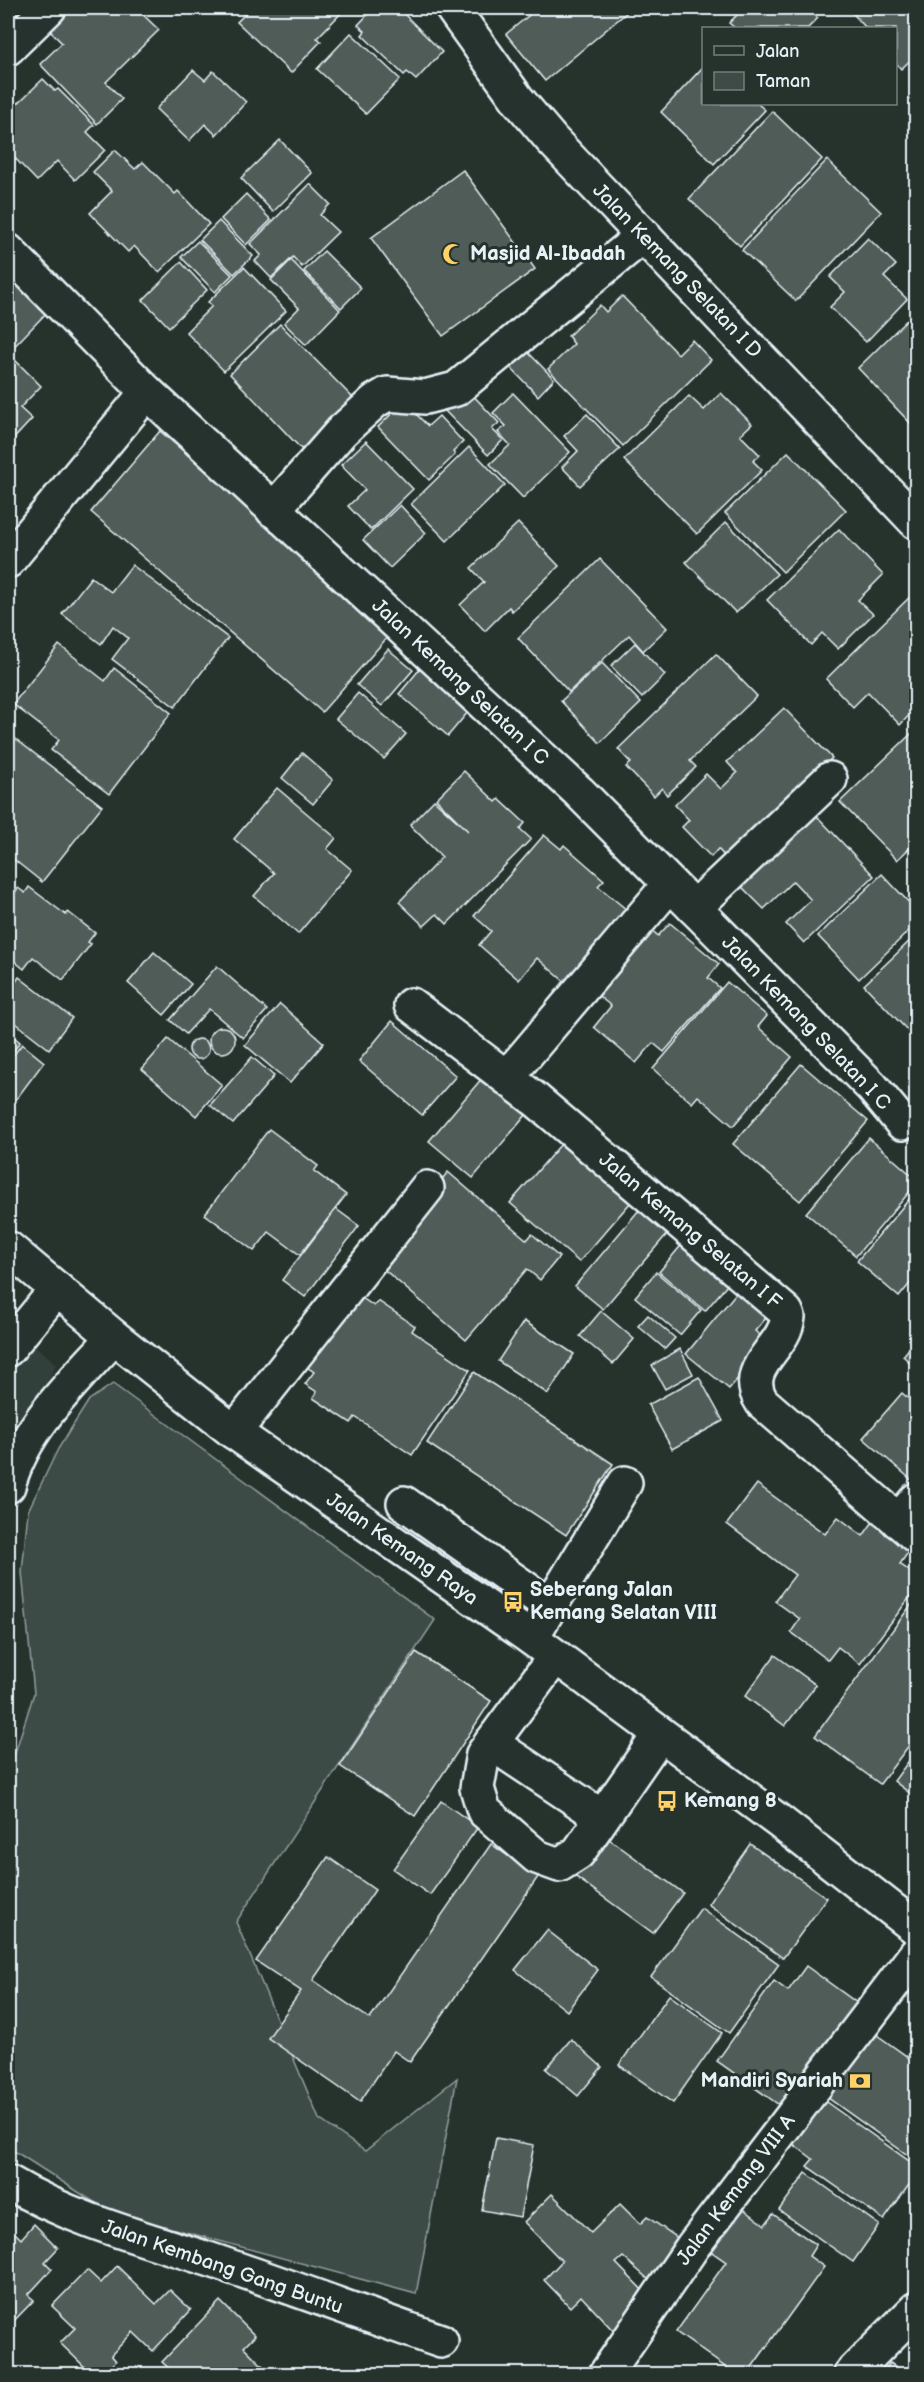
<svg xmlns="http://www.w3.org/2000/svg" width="924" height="2382" font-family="'Balsamiq Sans',sans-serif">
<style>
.built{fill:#333f3a}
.green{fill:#3e4b47;stroke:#939ea0;stroke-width:1.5}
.building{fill:#505c59;stroke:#e8f1f8;stroke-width:1.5}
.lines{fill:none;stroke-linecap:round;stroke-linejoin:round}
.minor-casing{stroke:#e8f1f8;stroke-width:38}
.minor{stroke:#26332d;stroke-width:33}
.labels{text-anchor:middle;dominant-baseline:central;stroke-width:6;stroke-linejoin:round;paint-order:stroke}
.poi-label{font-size:20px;font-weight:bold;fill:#e8f1f8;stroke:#26332d;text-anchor:start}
.street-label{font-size:20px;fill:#e8f1f8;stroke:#26332d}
</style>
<rect width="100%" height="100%" fill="#26332d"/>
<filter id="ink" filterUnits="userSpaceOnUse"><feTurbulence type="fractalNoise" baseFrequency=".0167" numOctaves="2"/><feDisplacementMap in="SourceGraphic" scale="12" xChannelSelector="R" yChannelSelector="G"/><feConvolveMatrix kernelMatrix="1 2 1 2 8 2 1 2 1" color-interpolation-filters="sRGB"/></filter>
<g filter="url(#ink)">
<!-- built -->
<path class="built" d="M8,1321L56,1364L8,1460Z"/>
<!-- green -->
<path class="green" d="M113,1384L435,1620L236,1922L319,2119L365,2151L457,2078L416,2294L108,2211L8,2147V1775L34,1693L22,1572L28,1511L58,1449L89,1400Z"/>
<!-- building -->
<g class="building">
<path d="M8,8H28L8,28Z"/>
<path d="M72,8H136L159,30L106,82L122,99L97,124L40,64L62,43L49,30Z"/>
<path d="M251,8H346L317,38L321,41L291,73L237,22Z"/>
<path d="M374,8H398L442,52L416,80L407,72L404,75L362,35L365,31L358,25Z"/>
<path d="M538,8H632L545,81L506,34Z"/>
<path d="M744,8H806L818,18L808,28H735L729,23Z"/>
<path d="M848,8H915L916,55L901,69L896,63V28H866Z"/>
<path d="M351,33L400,79L366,114L317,69Z"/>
<path d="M704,66V104H758L765,110L714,164L661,112Z"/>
<path d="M193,70L205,80L213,71L246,102L216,135L205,124L189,141L156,109Z"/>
<path d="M43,79L55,91L58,89L94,125L87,132L105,150L75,180L57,161L37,181L8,151V138L12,134L8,129V113Z"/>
<path d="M772,111L822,159L740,246L689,199Z"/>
<path d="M280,140L312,173L273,212L241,178Z"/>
<path d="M115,150L135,169L143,162L175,194L178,191L209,224L159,272L134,246L128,252L90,213L112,191L93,172Z"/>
<path d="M827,160L881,212L796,301L742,250Z"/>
<path d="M463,170L535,269L443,336L371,238Z"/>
<path d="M310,184L330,204L320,215L338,232L302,267L293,257L271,278L255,261L261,255L250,244Z"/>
<path d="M246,194L271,220L246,245L221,219Z"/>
<path d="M219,221L253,256L234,274L200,240Z"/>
<path d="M868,238L896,265L884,277L907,299L866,342L830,307L845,292L830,277Z"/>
<path d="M198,241L232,275L215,292L181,257Z"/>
<path d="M324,251L361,288L341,308L304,271Z"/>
<path d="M291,260L340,310L306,345L284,323L299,308L271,280Z"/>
<path d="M181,262L207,290L169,327L143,300Z"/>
<path d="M244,267L286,311L224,371L186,332L212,306L208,302Z"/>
<path d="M8,268L50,309L8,353Z"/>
<path d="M622,296L678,354L692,340L711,360L623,446L548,369L574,344L568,336L600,305L606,312Z"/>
<path d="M916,311V429L858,368Z"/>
<path d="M280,324L357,402L305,453L230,374Z"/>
<path d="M523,347L554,379L538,396L507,364Z"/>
<path d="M8,353L41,386L20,408L32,419L8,445Z"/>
<path d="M468,390L499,423L492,429L503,440L488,455L445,411Z"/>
<path d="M513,393L570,452L523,498L490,464L510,445L498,432L506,426L493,413Z"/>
<path d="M721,393L752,424L740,435L760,455L753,461L762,470L697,534L624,460L689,396L704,410Z"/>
<path d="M404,402L428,426L439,416L463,442L453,452L455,455L429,480L378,427Z"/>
<path d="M587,414L620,449L580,486L562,467L578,451L564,436Z"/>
<path d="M160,431L392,632L322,712L91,512Z"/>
<path d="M366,441L413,489L371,530L348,506L365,490L341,465Z"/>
<path d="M469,447L505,485L447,541L411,504Z"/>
<path d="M788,452L846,510L783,572L725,513Z"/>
<path d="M400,505L426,533L390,568L363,540Z"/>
<path d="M726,522L777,574L736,613L686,562Z"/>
<path d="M518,523L559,566L512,611L509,607L485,631L460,605L484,582L471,568Z"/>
<path d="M839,529L883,575L858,600L873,614L838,649L822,633L811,645L767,600Z"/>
<path d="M600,559L667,628L643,651L629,635L569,692L518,638Z"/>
<path d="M132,565L228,638L175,707L112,659L128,638L113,626L101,644L62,614L91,577L111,592Z"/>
<path d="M916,591V708L900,725L868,692L853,707L826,679Z"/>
<path d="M635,643L665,675L642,698L611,666Z"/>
<path d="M59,645L105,681L114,668L171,713L109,794L51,750L59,740L13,704Z"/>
<path d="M388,649L413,670L382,706L357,685Z"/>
<path d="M716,654L757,696L690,761L696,767L667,795L662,788L654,796L626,767L631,763L618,749Z"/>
<path d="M602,663L641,703L600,743L561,701Z"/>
<path d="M424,664L473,706L448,736L399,694Z"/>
<path d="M358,693L406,734L384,759L336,719Z"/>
<path d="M784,708L832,758L726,858L718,849L711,857L682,827L689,820L675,805L706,774L721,789L737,773L727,762Z"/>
<path d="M913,732L916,735V842L897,860L840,802Z"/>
<path d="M8,733L102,806L42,882L8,855Z"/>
<path d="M302,753L333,780L313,804L282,778Z"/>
<path d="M464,771L496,802L499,799L525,823L520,829L531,839L447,924L437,914L424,926L399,902L442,857L410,825L434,800L468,831L436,799Z"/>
<path d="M277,788L336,838L327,849L352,870L298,934L254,896L274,873L234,839Z"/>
<path d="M812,811L874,876L804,943L786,924L811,900L793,881L764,909L738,883Z"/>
<path d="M544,835L561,849L564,845L604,880L598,886L627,910L565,982L537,958L519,980L479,945L491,931L474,916Z"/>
<path d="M882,874L916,910V924L859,979L818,936Z"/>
<path d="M29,887L66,915L68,912L95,933L88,942L91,944L63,980L33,957L24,969L8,956V902L18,888L25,893Z"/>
<path d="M670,923L719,964L708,978L720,988L664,1052L653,1043L636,1063L594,1027L611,1006L590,989L646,924L658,936Z"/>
<path d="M916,935V1029L911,1034L864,985Z"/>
<path d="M154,952L191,984L164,1015L128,983Z"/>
<path d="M217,966L267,1010L243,1038L209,1009L186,1034L170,1020Z"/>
<path d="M19,977L72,1018L49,1049L8,1017V993Z"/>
<path d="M727,982L767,1016L758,1027L792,1057L733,1126L698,1096L692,1103L653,1069Z"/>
<path d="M280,1004L324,1043L290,1083L245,1045Z"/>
<path d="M392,1021L456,1076L422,1115L359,1061Z"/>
<circle cx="222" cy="1040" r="13"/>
<path d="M8,1032L20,1042L8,1058Z"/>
<circle cx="199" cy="1049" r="10"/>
<path d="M168,1039L222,1085L196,1116L142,1069Z"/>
<path d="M22,1044L44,1062L8,1110V1062Z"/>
<path d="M252,1057L274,1076L233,1124L210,1105Z"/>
<path d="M801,1064L868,1121L800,1201L733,1144Z"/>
<path d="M483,1077L526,1115L473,1178L429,1141Z"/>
<path d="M269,1129L318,1166L314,1171L346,1195L300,1255L269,1232L254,1251L205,1214Z"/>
<path d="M568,1136L637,1195L579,1262L510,1203Z"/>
<path d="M869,1138L916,1179V1184L856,1256L806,1213Z"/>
<path d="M448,1172L527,1240L532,1234L559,1257L540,1280L527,1269L466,1340L373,1260Z"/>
<path d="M916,1191V1276L899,1297L857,1261Z"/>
<path d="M336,1209L359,1226L305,1297L282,1280Z"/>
<path d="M639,1210L667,1234L603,1309L575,1286Z"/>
<path d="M688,1237L734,1277L705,1311L659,1272Z"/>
<path d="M656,1272L701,1310L680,1335L635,1297Z"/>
<path d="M741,1287L771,1312L755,1331L768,1342L729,1389L686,1354Z"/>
<path d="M353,1292L374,1306L378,1301L415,1326L412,1331L470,1370L412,1455L355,1417L351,1423L313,1398L317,1392L305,1384L314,1372L304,1365Z"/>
<path d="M601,1311L634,1339L613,1364L580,1336Z"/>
<path d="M648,1315L675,1338L665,1349L638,1326Z"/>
<path d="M524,1321L574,1354L548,1394L498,1361Z"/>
<path d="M916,1340V1368L903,1356Z"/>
<path d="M680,1349L693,1374L665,1389L652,1365Z"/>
<path d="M474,1372L613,1464L566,1535L427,1443Z"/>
<path d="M699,1377L723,1421L672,1449L648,1405Z"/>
<path d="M902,1393L916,1405L915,1483L863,1438Z"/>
<path d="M757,1484L825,1534L838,1517L863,1536L872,1523L909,1551L900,1564L916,1576V1589L860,1664L838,1647L828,1660L791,1632L800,1619L775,1601L795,1575L727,1524Z"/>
<path d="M916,1598V1736L880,1784L815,1736Z"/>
<path d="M416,1652L491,1701L415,1816L340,1766Z"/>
<path d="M775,1655L816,1685L785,1726L745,1696Z"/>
<path d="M916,1751V1798L894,1781Z"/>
<path d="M441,1801L478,1827L430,1895L393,1869Z"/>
<path d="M601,1833L683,1893L653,1933L572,1874Z"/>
<path d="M491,1844L538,1877L410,2062L394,2051L360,2102L268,2038L301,1991L256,1961L328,1857L375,1890L313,1980L370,2019Z"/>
<path d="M750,1844L827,1898L783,1958L708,1904Z"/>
<path d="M701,1908L779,1964L729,2033L651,1977Z"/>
<path d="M547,1930L598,1970L567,2011L515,1970Z"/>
<path d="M806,1966L857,2003L782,2107L717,2061L774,1981L788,1991Z"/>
<path d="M669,1995L722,2033L673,2103L619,2065Z"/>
<path d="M870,2030L916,2063V2161L824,2095Z"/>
<path d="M571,2039L602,2067L578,2096L546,2069Z"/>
<path d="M819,2097L916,2166V2175L884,2220L807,2166L813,2159L788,2140Z"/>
<path d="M496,2138L534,2145L520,2217L482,2210Z"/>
<path d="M806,2173L879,2225L853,2262L779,2210Z"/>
<path d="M552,2194L591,2233L620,2204L640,2224L647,2217L688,2245L657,2287L623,2257L616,2263L650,2298L620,2338L581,2296L570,2307L544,2280L562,2261L524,2222Z"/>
<path d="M733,2201L765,2225L773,2214L816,2245L809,2256L824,2267L747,2374H735L676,2332L726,2262L702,2245Z"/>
<path d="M34,2224L58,2248L45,2262L52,2269L28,2295L34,2300L8,2327V2226L21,2239Z"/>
<path d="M117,2266L156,2304L170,2290L191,2310L153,2351L133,2332L111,2355L116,2361L103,2374H92L60,2343L75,2328L52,2306L87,2270L101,2283Z"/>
<path d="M220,2301L255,2336L244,2347L267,2370L263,2374H175L162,2362Z"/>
<path d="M890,2363L907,2374H882Z"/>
</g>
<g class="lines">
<defs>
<g id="minor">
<path d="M452,8L518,100L552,140L916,522"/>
<path d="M8,48L49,8"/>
<path d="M8,251L147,392L579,792L872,1087L902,1123"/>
<path d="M273,510L342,431L375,401L387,394L425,397L456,389L644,235"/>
<path d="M8,561L147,392"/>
<path d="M694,908L830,779"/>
<path d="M411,1005L536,1100L786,1312L788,1317C785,1349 739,1367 762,1402L916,1536"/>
<path d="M507,1077L670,884"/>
<path d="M8,1248L114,1337L234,1432L531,1638L780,1822L916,1928"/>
<path d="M8,1349L57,1289"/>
<path d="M234,1432L427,1188"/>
<path d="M8,1486C24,1427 74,1382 114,1337"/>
<path d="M404,1503L549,1605"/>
<path d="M898,1521L916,1500"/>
<path d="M531,1638L625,1483"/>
<path d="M555,1657L483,1754L477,1788L484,1811L537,1857L559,1865L578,1853L660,1734"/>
<path d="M491,1743L602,1817"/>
<path d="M8,2182C71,2219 139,2237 208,2259C286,2285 363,2314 441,2341"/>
<path d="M606,2374L693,2246L916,1954"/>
<path d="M851,2374L916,2309"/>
</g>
</defs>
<!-- minor casing -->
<use href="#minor" class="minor-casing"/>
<!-- minor -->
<use href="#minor" class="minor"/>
</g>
</g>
<!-- icons -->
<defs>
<symbol id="mosque-bare" viewBox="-9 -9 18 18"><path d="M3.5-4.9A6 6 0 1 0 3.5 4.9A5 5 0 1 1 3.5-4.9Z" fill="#ffd166" stroke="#26332d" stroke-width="2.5" paint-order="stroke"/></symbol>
<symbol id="bus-bare" viewBox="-9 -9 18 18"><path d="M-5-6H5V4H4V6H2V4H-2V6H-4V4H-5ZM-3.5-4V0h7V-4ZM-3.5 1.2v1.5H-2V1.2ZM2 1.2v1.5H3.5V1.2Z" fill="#ffd166" stroke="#26332d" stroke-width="2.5" paint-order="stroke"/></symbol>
<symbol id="bank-bare" viewBox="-9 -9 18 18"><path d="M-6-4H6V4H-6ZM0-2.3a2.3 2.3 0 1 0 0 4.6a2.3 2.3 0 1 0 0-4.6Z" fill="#ffd166" stroke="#26332d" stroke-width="2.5" paint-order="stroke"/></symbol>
</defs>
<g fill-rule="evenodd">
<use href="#mosque-bare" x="438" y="239" width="30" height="30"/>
<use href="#bus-bare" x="498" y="1587" width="30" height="30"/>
<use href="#bus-bare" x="652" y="1786" width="30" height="30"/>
<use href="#bank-bare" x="845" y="2066" width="30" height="30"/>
</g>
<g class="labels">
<!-- poi labels -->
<g class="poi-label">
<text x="470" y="254">Masjid Al-Ibadah</text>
<text x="530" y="1590">Seberang Jalan<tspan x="530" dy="23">Kemang Selatan VIII</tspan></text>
<text x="684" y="1801">Kemang 8</text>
<text x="843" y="2081" text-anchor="end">Mandiri Syariah</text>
</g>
<!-- street labels -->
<g class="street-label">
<text transform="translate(677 271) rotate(46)">Jalan Kemang Selatan I D</text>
<text transform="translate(460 682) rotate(43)">Jalan Kemang Selatan I C</text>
<text transform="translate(806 1023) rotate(46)">Jalan Kemang Selatan I C</text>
<text transform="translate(690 1231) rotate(40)">Jalan Kemang Selatan I F</text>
<text transform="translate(402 1549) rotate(35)">Jalan Kemang Raya</text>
<text transform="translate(736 2190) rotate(-53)">Jalan Kemang VIII A</text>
<text transform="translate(222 2267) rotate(19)">Jalan Kembang Gang Buntu</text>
</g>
</g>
<!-- margin -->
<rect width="924" height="2382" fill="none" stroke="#26332d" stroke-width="30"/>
<rect x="15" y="15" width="894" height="2352" fill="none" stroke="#e8f1f8" stroke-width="2" filter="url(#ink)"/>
<!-- legend -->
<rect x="702" y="27" width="195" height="78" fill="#26332d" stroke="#747f7e" stroke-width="1.5"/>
<rect x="714" y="46" width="30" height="9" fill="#26332d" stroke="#747f7e" stroke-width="1.5"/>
<text x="756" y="57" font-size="18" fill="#e8f1f8">Jalan</text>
<rect x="714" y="72" width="30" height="18" fill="#3e4b47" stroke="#747f7e" stroke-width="1.5"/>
<text x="756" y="87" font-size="18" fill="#e8f1f8">Taman</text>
</svg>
